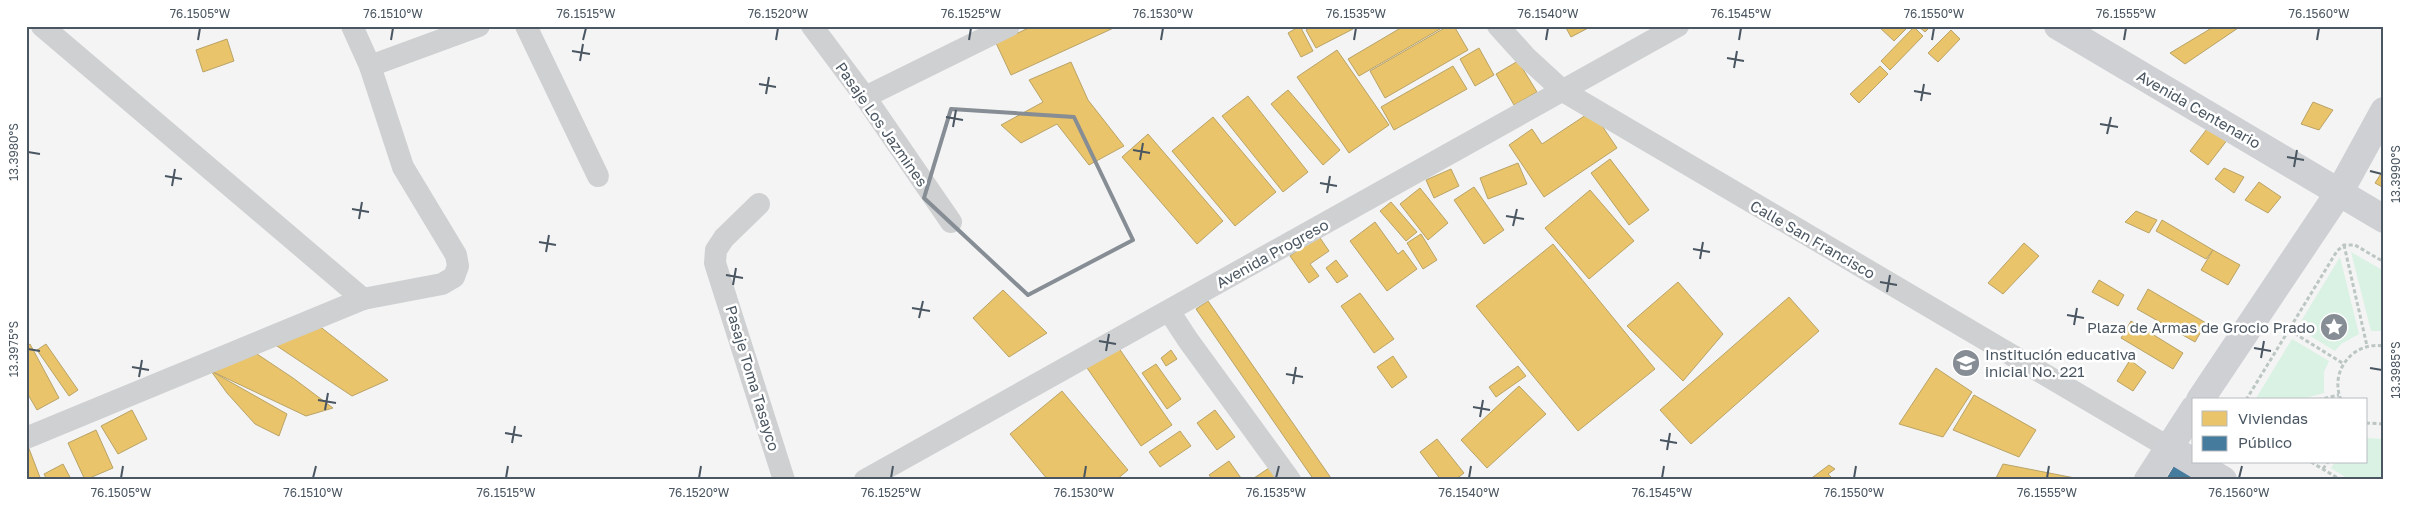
<svg xmlns="http://www.w3.org/2000/svg" width="2410" height="506" font-family="'Golos Text',sans-serif">
<style>
.green{fill:#d9f2e3}
.homes{fill:#e9c46a;stroke:#b9a367}
.public{fill:#457b9d;stroke:#46708b}
.lines{fill:none;stroke-linecap:round;stroke-linejoin:round}
.path{stroke:#bcc7c4;stroke-width:3;stroke-dasharray:4 2.5;stroke-linecap:butt}
.street{stroke:#ced0d2;stroke-width:22}
.secondary{stroke:#ced0d4;stroke-width:28}
.marked{fill:none;stroke:#868d94;stroke-width:4;stroke-linejoin:round}
.ticks{fill:none;stroke:#4a5661;stroke-width:2}
.labels{text-anchor:middle;dominant-baseline:central;stroke-width:5;stroke-linejoin:round;paint-order:stroke}
.street-label{font-size:15px;fill:#4a5661;stroke:#fff}
.poi-label{font-size:15px;fill:#4a5661;stroke:#fff;text-anchor:end}
.neatline{fill:none;stroke:#4a5661;stroke-width:2}
.ticks-label{font-size:12px;text-anchor:middle;fill:#4a5661}
</style>
<rect width="100%" height="100%" fill="#f4f4f4"/>
<!-- green -->
<g class="green">
<path d="M2351,252L2384,271V331H2371Z"/>
<path d="M2340,257L2359,334L2341,344L2335,351L2297,328Z"/>
<path d="M2292,339L2329,361L2324,372V393L2298,400H2255Z"/>
<path d="M2366,438L2384,439V480H2350L2331,468L2335,462H2366Z"/>
</g>
<!-- homes -->
<g class="homes">
<path d="M1033,26H1118L1011,75L996,43Z"/>
<path d="M1300,26L1313,51L1301,57L1288,33Z"/>
<path d="M1313,26H1352L1353,29L1316,48L1306,30Z"/>
<path d="M1404,26H1439L1440,29L1359,76L1348,59Z"/>
<path d="M1448,26H1454L1468,50L1385,98L1370,71Z"/>
<path d="M1565,26H1592L1571,37Z"/>
<path d="M1878,26H1909L1894,41Z"/>
<path d="M1918,26H1931L1925,32Z"/>
<path d="M2215,26H2241L2185,64L2170,53Z"/>
<path d="M1914,27L1923,36L1890,70L1881,61Z"/>
<path d="M1951,30L1960,39L1938,62L1928,53Z"/>
<path d="M227,39L234,61L203,72L196,50Z"/>
<path d="M1479,48L1494,75L1475,86L1460,59Z"/>
<path d="M1337,50L1389,125L1349,153L1297,77Z"/>
<path d="M1518,61L1537,92L1514,105L1496,74Z"/>
<path d="M1071,62L1088,100L1124,146L1089,165L1057,124L1021,143L1001,125L1043,102L1029,80Z"/>
<path d="M1453,66L1467,89L1394,130L1381,107Z"/>
<path d="M1880,66L1888,74L1859,103L1850,94Z"/>
<path d="M1288,90L1340,150L1323,165L1271,104Z"/>
<path d="M1248,96L1308,172L1283,192L1222,116Z"/>
<path d="M2313,102L2333,110L2319,130L2301,124Z"/>
<path d="M1592,111L1617,148L1544,197L1509,145L1532,129L1542,144Z"/>
<path d="M1213,117L1276,192L1235,226L1172,151Z"/>
<path d="M2210,125L2228,139L2208,165L2190,151Z"/>
<path d="M1148,134L1223,221L1197,244L1122,157Z"/>
<path d="M1610,159L1649,210L1629,225L1591,173Z"/>
<path d="M1518,163L1527,184L1488,199L1480,178Z"/>
<path d="M2224,168L2244,177L2234,193L2215,179Z"/>
<path d="M1451,169L1459,186L1434,198L1426,180Z"/>
<path d="M2384,169V188L2375,183Z"/>
<path d="M2259,182L2281,197L2268,213L2245,200Z"/>
<path d="M1474,187L1504,230L1484,244L1454,200Z"/>
<path d="M1420,188L1448,223L1428,240L1400,204Z"/>
<path d="M1590,190L1634,241L1589,279L1545,228Z"/>
<path d="M1391,202L1417,232L1406,241L1380,211Z"/>
<path d="M2136,211L2157,220L2149,233L2125,222Z"/>
<path d="M2162,220L2213,250L2206,259L2156,231Z"/>
<path d="M1375,222L1398,254L1403,250L1417,269L1387,291L1350,241Z"/>
<path d="M1421,234L1437,260L1423,269L1407,243Z"/>
<path d="M1318,235L1329,251L1310,264L1319,276L1309,283L1290,256Z"/>
<path d="M2024,243L2039,256L2003,294L1988,283Z"/>
<path d="M1553,244L1655,369L1578,431L1476,306Z"/>
<path d="M2213,250L2240,265L2228,285L2201,270Z"/>
<path d="M1336,260L1348,276L1337,283L1326,268Z"/>
<path d="M2099,280L2124,295L2118,306L2092,292Z"/>
<path d="M1678,282L1723,334L1683,381L1627,326Z"/>
<path d="M2148,289L2206,323L2195,342L2137,309Z"/>
<path d="M1003,290L1047,333L1009,357L973,318Z"/>
<path d="M1360,293L1394,339L1374,353L1341,306Z"/>
<path d="M1789,297L1819,331L1691,444L1660,410Z"/>
<path d="M1208,301L1331,478L1328,480H1314L1196,309Z"/>
<path d="M2131,321L2183,353L2173,369L2121,338Z"/>
<path d="M318,325L388,380L352,396L274,344Z"/>
<path d="M30,344L59,398L37,410L26,391V347Z"/>
<path d="M46,344L78,390L69,396L37,350Z"/>
<path d="M1116,344L1172,425L1141,446L1085,365Z"/>
<path d="M1171,350L1177,359L1166,366L1161,358Z"/>
<path d="M257,354L293,378L333,408L306,416L211,371Z"/>
<path d="M1393,356L1407,377L1392,388L1377,367Z"/>
<path d="M2130,360L2146,372L2133,391L2117,381Z"/>
<path d="M1156,364L1181,399L1167,409L1142,373Z"/>
<path d="M1518,366L1526,376L1496,397L1489,387Z"/>
<path d="M1936,368L1972,392L1943,437L1899,424Z"/>
<path d="M211,371L287,414L279,436L255,424L227,393Z"/>
<path d="M1519,386L1546,414L1487,468L1461,440Z"/>
<path d="M1062,391L1128,470L1116,480H1048L1010,434Z"/>
<path d="M1974,395L2036,430L2019,457L1953,430Z"/>
<path d="M132,410L147,439L118,454L101,426Z"/>
<path d="M1215,410L1235,437L1217,450L1197,423Z"/>
<path d="M96,430L113,468L85,480L68,443Z"/>
<path d="M1180,431L1191,446L1160,467L1149,452Z"/>
<path d="M1437,439L1464,473L1455,480H1441L1420,452Z"/>
<path d="M28,446L41,480H26V447Z"/>
<path d="M1229,461L1241,478L1213,480L1209,475Z"/>
<path d="M63,464L71,479L47,480L44,474Z"/>
<path d="M2003,464L2085,480L1996,478Z"/>
<path d="M1829,465L1835,469L1828,474L1834,480H1809Z"/>
<path d="M1269,468L1277,480H1251Z"/>
</g>
<!-- public -->
<path class="public" d="M2177,462L2206,480H2166Z"/>
<g class="lines">
<!-- path -->
<g class="path">
<path d="M2344,245L2367,346"/>
<path d="M2289,330L2344,364"/>
<path d="M2246,400L2337,251L2344,245H2355L2384,262"/>
<path d="M2318,400L2339,395"/>
<path d="M2341,400C2329,371 2353,341 2384,346"/>
<path d="M2366,423L2384,424"/>
<path d="M2311,462L2341,480"/>
<path d="M2323,469L2328,462"/>
</g>
<!-- street -->
<g class="street">
<path d="M42,26L363,299"/>
<path d="M526,26L598,176"/>
<path d="M812,26L865,97L951,222"/>
<path d="M1498,26L1526,57L1563,91L2168,447"/>
<path d="M370,66L479,26"/>
<path d="M865,97L1009,26"/>
<path d="M759,204L724,238L716,250L715,263L784,480"/>
<path d="M1169,311L1188,340L1290,480"/>
<path d="M26,438L363,299L442,284L454,277L458,266L456,255L403,167L370,66L352,26"/>
<path d="M865,480L1678,26"/>
</g>
<!-- secondary -->
<g class="secondary">
<path d="M2058,26L2384,219"/>
<path d="M2200,400L2340,191L2384,111"/>
<path d="M2168,447L2223,480"/>
<path d="M2148,480L2194,409"/>
</g>
</g>
<!-- marked area -->
<path class="marked" d="M951,109L1074,117L1133,240L1028,295L924,198Z"/>
<!-- ticks -->
<path class="ticks" d="M198,40L200,28M391,40L393,28M583,40L586,28M776,40L778,28M969,40L971,28M1161,40L1163,28M1354,40L1356,28M1546,40L1548,28M1739,40L1741,28M1932,40L1934,28M2124,40L2126,28M2317,40L2319,28M572,51L590,54M1727,58L1744,61M580,61L583,44M1734,68L1737,51M759,84L776,87M1914,91L1931,94M766,94L769,77M1921,101L1924,84M946,117L963,120M2100,124L2118,127M953,127L956,110M2107,134L2111,117M1133,150L1150,153M28,152L40,154M2287,157L2304,160M1140,160L1143,143M2294,167L2297,150M2370,171L2382,174M165,176L182,179M1320,183L1337,186M172,186L175,169M1327,193L1330,176M352,209L369,212M1506,216L1524,219M359,219L362,202M1513,226L1517,209M539,242L556,245M1693,249L1710,252M546,252L549,235M1700,259L1703,242M726,275L743,278M1880,282L1897,285M733,285L736,268M1887,292L1890,275M912,308L930,311M2067,315L2084,318M919,318L923,301M2074,325L2077,308M1099,341L1116,344M2254,348L2271,351M28,349L40,351M1106,351L1109,334M2261,358L2264,341M132,367L149,370M2370,368L2382,370M1286,374L1303,377M139,377L142,360M1293,384L1296,367M318,400L336,403M1473,407L1490,410M325,410L328,393M1480,417L1483,400M505,433L522,436M1660,440L1677,443M512,443L515,426M1667,450L1670,433M121,478L123,466M313,478L316,466M506,478L508,466M699,478L701,466M891,478L893,466M1084,478L1086,466M1276,478L1279,466M1469,478L1471,466M1662,478L1664,466M1854,478L1856,466M2047,478L2049,466M2239,478L2242,466"/>
<!-- icons -->
<defs>
<symbol id="sight-disc" viewBox="-11 -11 22 22"><circle r="9.5" fill="#868d94" stroke="#fff"/><path d="M0-6L1.8-2.2L6-1.7L2.9 1.2L3.7 5.4L0 3.3L-3.7 5.4L-2.9 1.2L-6-1.7L-1.8-2.2Z" fill="#fff"/></symbol>
<symbol id="school-disc" viewBox="-11 -11 22 22"><circle r="9.5" fill="#868d94" stroke="#fff"/><path d="M0-5L7-2L0 1L-7-2ZM-4 1L0 2.5L4 1V4Q0 6-4 4Z" fill="#fff"/></symbol>
</defs>
<g fill-rule="evenodd">
<use href="#sight-disc" x="2318" y="311" width="32" height="32"/>
<use href="#school-disc" x="1950" y="347" width="32" height="32"/>
</g>
<g class="labels">
<!-- street labels -->
<g class="street-label">
<text transform="translate(2199 109) rotate(30)">Avenida Centenario</text>
<text transform="translate(882 124) rotate(55)">Pasaje Los Jazmines</text>
<text transform="translate(1813 239) rotate(30)">Calle San Francisco</text>
<text transform="translate(1272 253) rotate(-29)">Avenida Progreso</text>
<text transform="translate(753 378) rotate(73)">Pasaje Toma Tasayco</text>
</g>
<!-- poi labels -->
<g class="poi-label">
<text x="2315" y="327">Plaza de Armas de Grocio Prado</text>
<text x="1985" y="354" text-anchor="start">Institución educativa<tspan x="1985" dy="17">inicial No. 221</tspan></text>
</g>
</g>
<!-- border -->
<rect width="2410" height="506" fill="none" stroke="#ffffff" stroke-width="55"/>
<!-- legend -->
<rect x="2192" y="398" width="175" height="65" fill="#ffffff" stroke="#b7bbc0"/>
<rect x="2202" y="411" width="25" height="15" fill="#e9c46a" stroke="#b7bbc0"/>
<text x="2238" y="424" font-size="15" fill="#4a5661">Viviendas</text>
<rect x="2202" y="436" width="25" height="15" fill="#457b9d" stroke="#b7bbc0"/>
<text x="2238" y="448" font-size="15" fill="#4a5661">Público</text>
<rect x="28" y="28" width="2354" height="450" class="neatline"/>
<g class="ticks-label">
<text x="200" y="18">76.1505°W</text>
<text x="393" y="18">76.1510°W</text>
<text x="586" y="18">76.1515°W</text>
<text x="778" y="18">76.1520°W</text>
<text x="971" y="18">76.1525°W</text>
<text x="1163" y="18">76.1530°W</text>
<text x="1356" y="18">76.1535°W</text>
<text x="1548" y="18">76.1540°W</text>
<text x="1741" y="18">76.1545°W</text>
<text x="1934" y="18">76.1550°W</text>
<text x="2126" y="18">76.1555°W</text>
<text x="2319" y="18">76.1560°W</text>
<text transform="translate(14 152) rotate(-90)" y="4">13.3980°S</text>
<text transform="translate(2396 174) rotate(-90)" y="4">13.3990°S</text>
<text transform="translate(14 349) rotate(-90)" y="4">13.3975°S</text>
<text transform="translate(2396 370) rotate(-90)" y="4">13.3985°S</text>
<text x="121" y="497">76.1505°W</text>
<text x="313" y="497">76.1510°W</text>
<text x="506" y="497">76.1515°W</text>
<text x="699" y="497">76.1520°W</text>
<text x="891" y="497">76.1525°W</text>
<text x="1084" y="497">76.1530°W</text>
<text x="1276" y="497">76.1535°W</text>
<text x="1469" y="497">76.1540°W</text>
<text x="1662" y="497">76.1545°W</text>
<text x="1854" y="497">76.1550°W</text>
<text x="2047" y="497">76.1555°W</text>
<text x="2239" y="497">76.1560°W</text>
</g>
</svg>
